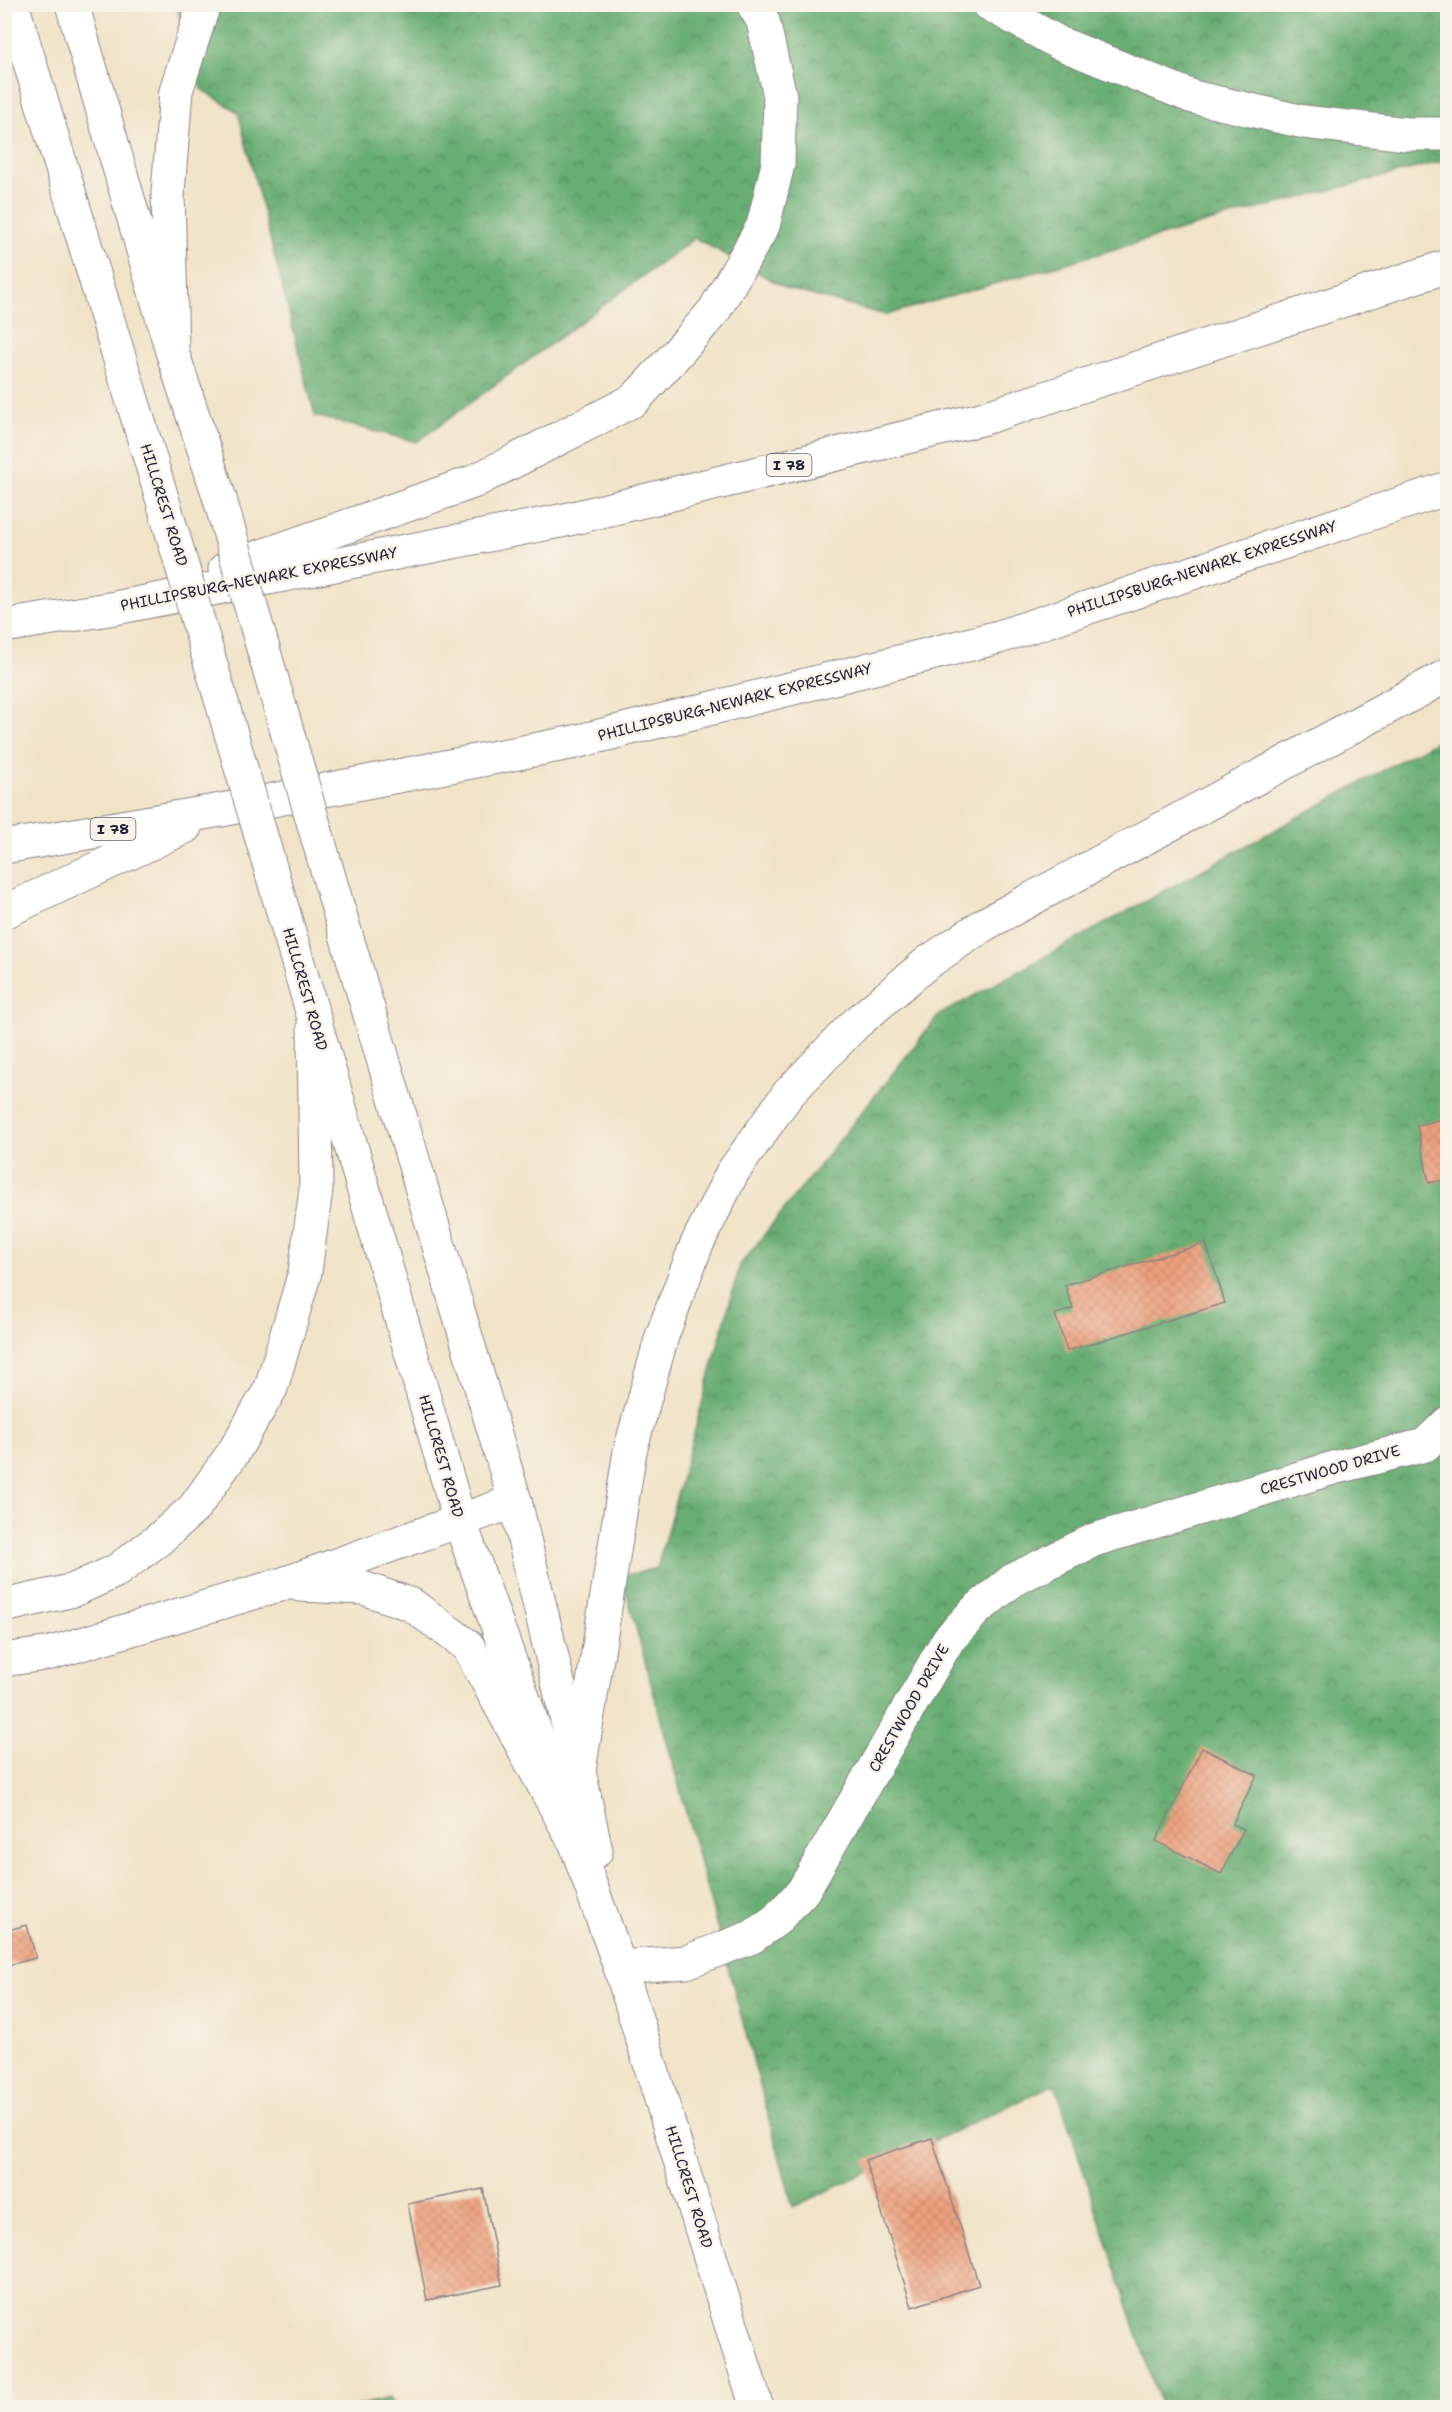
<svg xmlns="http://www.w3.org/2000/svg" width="1452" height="2412" font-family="'Shantell Sans',sans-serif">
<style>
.forest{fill:url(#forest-crowns);stroke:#456856;stroke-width:1.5}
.building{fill:url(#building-cross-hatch)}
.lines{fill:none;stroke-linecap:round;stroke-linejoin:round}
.minor-casing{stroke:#8a8281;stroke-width:35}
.major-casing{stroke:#8a8281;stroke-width:35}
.highway-casing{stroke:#8a8281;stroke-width:35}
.minor{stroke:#fff;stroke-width:33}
.major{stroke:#fff;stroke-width:33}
.highway{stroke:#fff;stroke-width:33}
.major-bridge-casing{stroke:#8a8281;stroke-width:35;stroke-linecap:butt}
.major-bridge{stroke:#fff;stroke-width:33}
.labels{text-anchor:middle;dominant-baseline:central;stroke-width:5;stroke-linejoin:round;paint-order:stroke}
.shield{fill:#f7f3e8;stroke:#62616f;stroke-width:1.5}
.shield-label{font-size:14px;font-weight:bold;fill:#22223b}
.street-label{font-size:15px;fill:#22223b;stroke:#f7f3e8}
</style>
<defs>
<pattern id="forest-crowns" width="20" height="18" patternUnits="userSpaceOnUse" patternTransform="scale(1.5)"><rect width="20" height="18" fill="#68ad72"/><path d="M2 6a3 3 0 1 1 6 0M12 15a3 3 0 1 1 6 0" fill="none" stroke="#558c5f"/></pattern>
<pattern id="building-cross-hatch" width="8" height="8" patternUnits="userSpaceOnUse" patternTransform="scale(1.5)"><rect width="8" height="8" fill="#eea17e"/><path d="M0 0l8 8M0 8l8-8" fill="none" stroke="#cc8a6e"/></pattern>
</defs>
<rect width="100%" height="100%" fill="#f7f3e8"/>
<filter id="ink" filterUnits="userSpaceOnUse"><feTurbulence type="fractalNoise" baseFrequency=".0167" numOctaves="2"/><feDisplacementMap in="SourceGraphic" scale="12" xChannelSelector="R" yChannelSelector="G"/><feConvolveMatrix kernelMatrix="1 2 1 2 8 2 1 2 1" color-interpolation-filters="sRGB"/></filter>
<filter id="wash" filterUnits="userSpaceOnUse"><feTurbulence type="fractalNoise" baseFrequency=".008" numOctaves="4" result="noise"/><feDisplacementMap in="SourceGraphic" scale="24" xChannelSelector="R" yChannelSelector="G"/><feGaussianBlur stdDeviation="1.35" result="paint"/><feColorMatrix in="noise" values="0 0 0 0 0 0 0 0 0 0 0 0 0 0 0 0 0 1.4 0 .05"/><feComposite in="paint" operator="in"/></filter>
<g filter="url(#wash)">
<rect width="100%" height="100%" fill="#f1e3c7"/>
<!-- forest -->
<g class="forest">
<path d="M176,5H1447V160L1212,221L886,315L788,289L695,238L417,442L315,416L238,112L201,89Z"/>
<path d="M1447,735V2407H1161L1055,2084L793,2207L622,1576L657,1568L740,1265L939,1015Z"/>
<path d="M389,2398L395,2407H353Z"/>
</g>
<g id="blocks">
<!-- building -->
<g class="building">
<path d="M1448,1104V1179L1429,1183L1417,1125L1444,1119L1441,1105Z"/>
<path d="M1206,1243L1225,1303L1067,1351L1055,1314L1073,1309L1065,1285Z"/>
<path d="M1202,1748L1257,1775L1232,1824L1244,1829L1221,1874L1156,1841Z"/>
<path d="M27,1925L36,1958L4,1966V1931Z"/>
<path d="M932,2138L979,2285L912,2307L865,2160Z"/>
<path d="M483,2189L502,2285L427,2300L408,2204Z"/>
</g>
</g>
</g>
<g filter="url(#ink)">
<use href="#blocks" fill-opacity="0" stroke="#8a8281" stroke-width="1.5"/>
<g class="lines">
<defs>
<path id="minor" d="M620,1967L686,1962L752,1937L776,1920L803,1891L948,1640L975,1611L1013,1580L1094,1540L1333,1468L1425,1445L1448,1423"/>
<g id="major">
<path d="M12,4L165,508"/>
<path d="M72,4L172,351L219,496"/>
<path d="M338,908L515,1501L579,1771L596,1851"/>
<path d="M285,918L460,1522L620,1967L757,2408"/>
</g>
<g id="highway">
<path d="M989,4L1059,43L1193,97L1304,122L1407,134H1448"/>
<path d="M172,351L168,192L176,91L204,4"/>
<path d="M225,569L473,482L634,400L672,359L714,311L763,226L778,164L780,96L763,21L753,4"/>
<path d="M4,626L115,608L565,520L981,419L1448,266"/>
<path d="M4,847L221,810L575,742L999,637L1448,488"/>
<path d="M4,912L185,827"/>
<path d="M300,1585L363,1588L412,1605L468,1646L573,1839"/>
<path d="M4,1606L74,1590L116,1571L158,1540L194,1508L233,1453L271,1388L305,1272L316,1189L314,1024"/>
<path d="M4,1660L51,1653L283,1584L515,1501"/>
<path d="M579,1771L630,1451L662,1336L696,1246L732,1173L788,1094L853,1026L927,963L985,924L1448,675"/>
</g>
</defs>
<!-- minor casing -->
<use href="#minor" class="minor-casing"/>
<!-- major casing -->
<use href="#major" class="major-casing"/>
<!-- highway casing -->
<use href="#highway" class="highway-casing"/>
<!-- minor -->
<use href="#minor" class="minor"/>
<!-- major -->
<use href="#major" class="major"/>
<!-- highway -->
<use href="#highway" class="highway"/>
<defs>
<g id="major-bridge">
<path d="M219,496L338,908"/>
<path d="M165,508L285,918"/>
</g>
</defs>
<!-- major-bridge casing -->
<use href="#major-bridge" class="major-bridge-casing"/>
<!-- major-bridge -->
<use href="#major-bridge" class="major-bridge"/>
</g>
</g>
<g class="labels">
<!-- shield labels -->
<g class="shield">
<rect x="766.5" y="454" width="45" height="22" rx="4.5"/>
<rect x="90.5" y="818" width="45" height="22" rx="4.5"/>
</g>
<g class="shield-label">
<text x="789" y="465">I 78</text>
<text x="113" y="829">I 78</text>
</g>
<!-- street labels -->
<g class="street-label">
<text transform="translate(164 505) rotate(73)">HILLCREST ROAD</text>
<text transform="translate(1202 569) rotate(-18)">PHILLIPSBURG-NEWARK EXPRESSWAY</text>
<text transform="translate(259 579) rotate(-11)">PHILLIPSBURG-NEWARK EXPRESSWAY</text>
<text transform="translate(735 702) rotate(-14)">PHILLIPSBURG-NEWARK EXPRESSWAY</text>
<text transform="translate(305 989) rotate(74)">HILLCREST ROAD</text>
<text transform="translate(441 1456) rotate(74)">HILLCREST ROAD</text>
<text transform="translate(1330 1470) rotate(-16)">CRESTWOOD DRIVE</text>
<text transform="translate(909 1708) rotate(-60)">CRESTWOOD DRIVE</text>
<text transform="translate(689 2187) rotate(73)">HILLCREST ROAD</text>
</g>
</g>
<!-- margin -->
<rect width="1452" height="2412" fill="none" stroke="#f7f3e8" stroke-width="24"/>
</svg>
